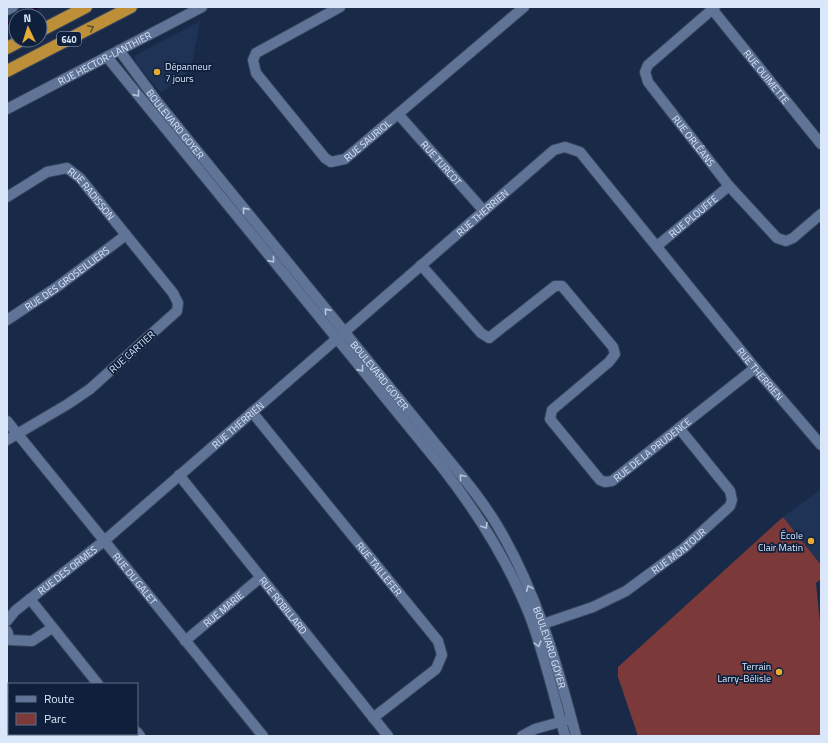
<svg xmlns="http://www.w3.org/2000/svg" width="828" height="743" font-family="'Titillium Web',sans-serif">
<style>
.built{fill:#1e3356}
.green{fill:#7b393a}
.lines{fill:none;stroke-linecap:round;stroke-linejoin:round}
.stream{stroke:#210228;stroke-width:2.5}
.minor-casing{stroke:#37445d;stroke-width:12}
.highway-casing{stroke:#37445d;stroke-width:14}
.minor{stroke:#607497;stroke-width:10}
.highway{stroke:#bc8f38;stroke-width:12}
.oneway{stroke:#5d523a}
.oneway2{stroke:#b5c4dc}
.poi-dot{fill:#e6ac36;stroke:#0f203c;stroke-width:1.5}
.labels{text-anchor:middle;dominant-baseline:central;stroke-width:3.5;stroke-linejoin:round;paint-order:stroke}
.shield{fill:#0f203c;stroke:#9dabc0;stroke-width:1}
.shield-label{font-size:9px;font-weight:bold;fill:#dae6f9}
.street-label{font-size:10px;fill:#dae6f9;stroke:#0f203c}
.poi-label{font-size:10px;fill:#dae6f9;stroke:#0f203c;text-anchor:end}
</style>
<rect width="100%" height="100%" fill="#182a47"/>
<!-- built -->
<g class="built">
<path d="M200,21L191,69L161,93L136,63L134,56Z"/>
<path d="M821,489V565L783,517Z"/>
</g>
<!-- green -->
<path class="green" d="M783,517L821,565V579L816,583L821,633V736H638L618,677V667Z"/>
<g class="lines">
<!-- stream -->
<g class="stream">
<path d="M22,16L39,7"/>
<path d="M7,24L16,19"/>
</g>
<defs>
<g id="minor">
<path id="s1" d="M340,7L256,53L253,60L256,73L325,158L331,162L345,159L524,7"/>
<path id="s2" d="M715,7L648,65L645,72L648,82L729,186L777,238L786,241L793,238L821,214"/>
<path id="s3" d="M712,9L821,144"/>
<path d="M7,10L13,7"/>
<path id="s4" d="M119,50L159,104L461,475C474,491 486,507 497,525C536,590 557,663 576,736"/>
<path d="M107,57L441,466C477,512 507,559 529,614C544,653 554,696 565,736"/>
<path id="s5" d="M7,109L202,7"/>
<path id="s6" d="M399,115L484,211"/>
<path id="s7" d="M7,197L47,172L67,168L80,178L173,293L178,303L177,311L90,389L68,404L7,440"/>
<path id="s8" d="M657,246L729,186"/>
<path id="s9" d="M421,265L481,333L489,338L555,286H562L613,347L615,354L609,362L552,410L550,419L600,480L605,482L612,481L755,368"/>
<path id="s10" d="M7,320L57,287L126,235"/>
<path id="s11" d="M252,412L438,641L442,655L436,669L373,718"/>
<path id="s12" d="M7,421L263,736"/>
<path id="s13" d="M179,475L388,736"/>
<path d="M7,621L15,611L30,599"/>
<path id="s14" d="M537,626L593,607L626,591L684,548L730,506L732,500L730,491L679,428"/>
<path d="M7,631L10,640L32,641L52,628"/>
<path id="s15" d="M185,641L261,577"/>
<path id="s16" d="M98,684L30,599L104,541L554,150L565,147L580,152L755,368L821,445"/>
<path d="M137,732L140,736"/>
<path d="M41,736L45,734"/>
<path d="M522,736L535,729L567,720"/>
</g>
<g id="highway">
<path d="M40,31L86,7"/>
<path d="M7,48L22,40"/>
<path d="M7,71L131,7"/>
</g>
</defs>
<!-- minor casing -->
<use href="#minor" class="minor-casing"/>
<!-- highway casing -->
<use href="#highway" class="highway-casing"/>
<!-- minor -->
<use href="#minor" class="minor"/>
<!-- highway -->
<use href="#highway" class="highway"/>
</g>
<!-- one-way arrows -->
<defs><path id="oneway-chevron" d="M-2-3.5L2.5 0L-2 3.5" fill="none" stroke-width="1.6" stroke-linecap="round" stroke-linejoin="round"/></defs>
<use class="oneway" href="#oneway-chevron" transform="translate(91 28) rotate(-27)"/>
<g class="oneway2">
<use href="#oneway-chevron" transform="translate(137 94) rotate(51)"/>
<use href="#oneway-chevron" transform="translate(245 210) rotate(-129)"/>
<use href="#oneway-chevron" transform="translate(272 260) rotate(51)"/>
<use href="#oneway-chevron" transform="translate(327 311) rotate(-129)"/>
<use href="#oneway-chevron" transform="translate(361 369) rotate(51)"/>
<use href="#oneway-chevron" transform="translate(462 477) rotate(-128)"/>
<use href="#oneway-chevron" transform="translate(485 526) rotate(58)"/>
<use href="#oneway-chevron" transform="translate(529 588) rotate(-114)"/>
<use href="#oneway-chevron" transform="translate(538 644) rotate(74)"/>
</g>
<!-- markers -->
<g class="poi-dot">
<circle cx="157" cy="72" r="4"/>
<circle cx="811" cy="541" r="4"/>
<circle cx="779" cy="672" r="4"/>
</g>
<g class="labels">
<!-- shield labels -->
<rect class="shield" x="57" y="32" width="24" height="14" rx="3"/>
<g class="shield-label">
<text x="69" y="39">640</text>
</g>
<!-- street labels -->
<g class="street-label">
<text stroke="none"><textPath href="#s5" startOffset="110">RUE HECTOR-LANTHIER</textPath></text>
<text stroke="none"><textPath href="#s3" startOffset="87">RUE OUIMETTE</textPath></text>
<text stroke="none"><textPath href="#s4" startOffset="93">BOULEVARD GOYER</textPath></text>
<text stroke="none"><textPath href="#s1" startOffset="277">RUE SAURIOL</textPath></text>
<text stroke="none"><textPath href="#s2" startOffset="181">RUE ORLÉANS</textPath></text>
<text stroke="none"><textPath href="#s6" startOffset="64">RUE TURCOT</textPath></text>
<text stroke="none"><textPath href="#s7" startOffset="103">RUE RADISSON</textPath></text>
<text stroke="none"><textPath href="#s16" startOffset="704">RUE THERRIEN</textPath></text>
<text stroke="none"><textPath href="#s8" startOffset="47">RUE PLOUFFE</textPath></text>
<text stroke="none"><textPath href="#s10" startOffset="73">RUE DES GROSEILLIERS</textPath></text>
<text transform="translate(132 352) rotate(-42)">RUE CARTIER</text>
<text stroke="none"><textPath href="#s16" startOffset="1112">RUE THERRIEN</textPath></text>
<text stroke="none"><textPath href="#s4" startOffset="417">BOULEVARD GOYER</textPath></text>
<text stroke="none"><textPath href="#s16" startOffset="380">RUE THERRIEN</textPath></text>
<text stroke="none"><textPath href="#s9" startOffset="514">RUE DE LA PRUDENCE</textPath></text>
<text stroke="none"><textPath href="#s14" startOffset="162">RUE MONTOUR</textPath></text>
<text stroke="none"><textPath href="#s11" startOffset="202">RUE TAILLEFER</textPath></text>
<text stroke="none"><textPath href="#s16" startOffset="156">RUE DES ORMES</textPath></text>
<text stroke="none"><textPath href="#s12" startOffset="203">RUE DU GALET</textPath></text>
<text stroke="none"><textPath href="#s13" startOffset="167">RUE ROBILLARD</textPath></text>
<text stroke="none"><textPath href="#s15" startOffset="50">RUE MARIE</textPath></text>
<text stroke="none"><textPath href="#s4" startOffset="741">BOULEVARD GOYER</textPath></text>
</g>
<!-- poi labels -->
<g class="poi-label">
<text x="165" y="66" text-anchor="start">Dépanneur<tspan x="165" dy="12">7 jours</tspan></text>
<text x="803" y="535">École<tspan x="803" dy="12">Clair Matin</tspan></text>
<text x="771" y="666">Terrain<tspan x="771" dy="12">Larry-Bélisle</tspan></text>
</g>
</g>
<!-- border -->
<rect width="828" height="743" fill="none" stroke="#dae6f9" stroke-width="16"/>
<!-- legend -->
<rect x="8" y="683" width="130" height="52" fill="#0f203c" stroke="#606f88"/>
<rect x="16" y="696" width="20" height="6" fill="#607497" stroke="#606f88"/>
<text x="44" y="703" font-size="12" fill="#dae6f9">Route</text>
<rect x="16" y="713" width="20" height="12" fill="#7b393a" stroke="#606f88"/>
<text x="44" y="723" font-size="12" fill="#dae6f9">Parc</text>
<!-- north arrow -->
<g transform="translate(28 28) rotate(356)"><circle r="19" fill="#0f203c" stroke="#606f88"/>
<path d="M0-3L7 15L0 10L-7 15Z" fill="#e6ac36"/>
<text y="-6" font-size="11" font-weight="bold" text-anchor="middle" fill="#dae6f9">N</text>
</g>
</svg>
